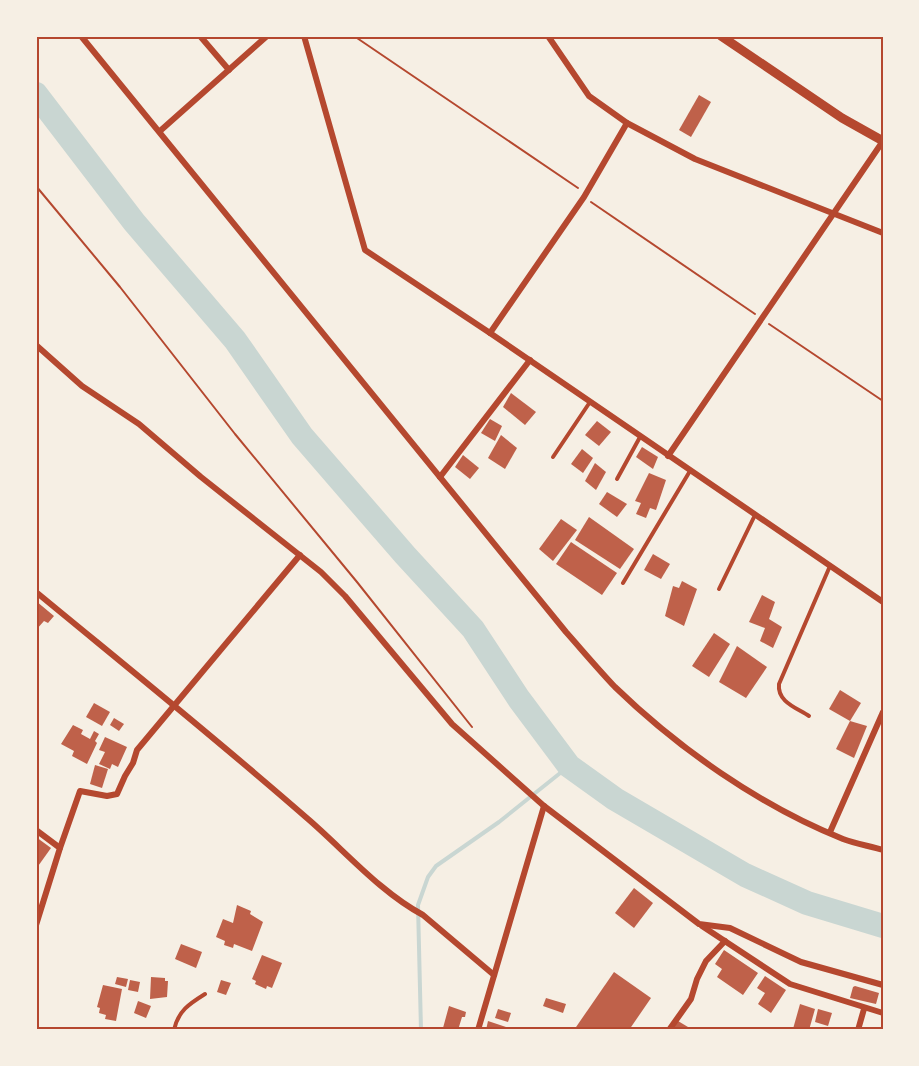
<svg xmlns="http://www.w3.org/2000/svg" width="919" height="1066" font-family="'Nunito Sans',sans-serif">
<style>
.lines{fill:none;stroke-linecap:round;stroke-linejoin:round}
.stream{stroke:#c9d6d2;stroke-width:4}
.river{stroke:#c9d6d2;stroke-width:24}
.building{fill:#bf614a}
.path{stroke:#b5482f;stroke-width:2}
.service{stroke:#b5482f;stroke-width:4}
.minor{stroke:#b5482f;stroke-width:6}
.tertiary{stroke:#b5482f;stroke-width:9}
.neatline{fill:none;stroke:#b5482f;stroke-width:2}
</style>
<rect width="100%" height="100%" fill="#f6efe4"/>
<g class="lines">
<!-- stream -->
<path class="stream" d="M421,1030L418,905L428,877L436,866L499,822L569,766"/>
<!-- river -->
<path class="river" d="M36,94L134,222L235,340L302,436L405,555L473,629L519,699L569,766L615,799L745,875L807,903L883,926"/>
</g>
<!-- building -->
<g class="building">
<path d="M699,95L711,102L691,137L679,130Z"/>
<path d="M511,393L536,412L525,425L503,407Z"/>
<path d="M490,419L502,426L495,441L481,433Z"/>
<path d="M597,421L611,432L599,446L585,435Z"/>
<path d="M501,435L517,448L505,469L488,458Z"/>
<path d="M642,447L658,457L653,469L636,457Z"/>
<path d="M582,449L593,458L583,473L571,464Z"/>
<path d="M463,455L479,468L470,479L455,467Z"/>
<path d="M595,463L606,472L596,490L585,481Z"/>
<path d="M649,473L666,480L656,510L650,508L646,518L636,514L641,503L635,501Z"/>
<path d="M607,492L627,504L617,517L599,504Z"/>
<path d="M589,517L634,549L620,569L575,540Z"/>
<path d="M561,519L577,530L553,561L539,549Z"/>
<path d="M571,542L617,573L602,595L556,564Z"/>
<path d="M653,554L670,564L661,579L644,570Z"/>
<path d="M682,581L697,589L684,626L665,616L673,586L679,588Z"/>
<path d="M762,595L775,602L769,619L782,627L773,648L760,641L765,628L749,622Z"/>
<path d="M36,601L54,616L48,623L44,621L36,630Z"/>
<path d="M714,633L730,644L709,677L692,666Z"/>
<path d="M737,646L767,667L746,698L719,682Z"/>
<path d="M840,690L861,703L850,721L829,709Z"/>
<path d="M94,703L110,712L102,726L86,717Z"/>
<path d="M114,718L124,724L119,731L110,725Z"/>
<path d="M850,721L867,726L854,758L836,749Z"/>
<path d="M73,725L83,730L81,734L90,739L94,731L99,734L95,741L97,743L87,764L72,756L74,751L61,744Z"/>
<path d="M105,737L127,747L118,767L112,764L110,769L99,764L105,752L99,750Z"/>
<path d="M95,765L108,769L102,788L90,784Z"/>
<path d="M36,837L51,848L36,869Z"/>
<path d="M634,888L653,903L634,928L615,913Z"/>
<path d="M237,905L251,911L250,914L263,922L252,951L234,944L233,948L224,945L225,941L216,937L223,919L233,923Z"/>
<path d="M181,944L202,952L196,968L175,959Z"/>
<path d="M724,950L758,973L743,995L717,977L722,969L715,964Z"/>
<path d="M262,955L282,963L272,988L267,986L266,989L255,984L256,981L252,979Z"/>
<path d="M614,972L651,998L629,1030H574Z"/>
<path d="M765,976L786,990L771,1013L758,1004L765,993L757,988Z"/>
<path d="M117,977L128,979L126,987L115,984Z"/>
<path d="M151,977L165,978V981H168L167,997L150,999Z"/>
<path d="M130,980L140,982L138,992L128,990Z"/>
<path d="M221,980L231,983L226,995L217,992Z"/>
<path d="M103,985L122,989L116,1021L105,1019L106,1015L99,1013L100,1008L97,1007Z"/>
<path d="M855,986L879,993L876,1004L850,998L853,987Z"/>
<path d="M546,998L566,1004L563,1013L543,1006Z"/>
<path d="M138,1001L151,1006L146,1018L134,1013Z"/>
<path d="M800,1004L815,1009L809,1030L793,1029Z"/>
<path d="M449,1006L466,1012L465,1017H462L458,1030L443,1028Z"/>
<path d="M498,1009L511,1013L508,1022L495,1018Z"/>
<path d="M818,1009L832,1013L828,1026L815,1022Z"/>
<path d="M488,1021L506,1027L505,1030H486Z"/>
<path d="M678,1021L693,1030H672Z"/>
</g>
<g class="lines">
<!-- path -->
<g class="path">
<path d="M354,36L578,188"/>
<path d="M36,186L120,287L235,434L357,582L472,727"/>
<path d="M591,202L755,314"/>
<path d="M769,324L883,401"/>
</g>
<!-- service -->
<g class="service">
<path d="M553,457L590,402"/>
<path d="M617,479L640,437"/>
<path d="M623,583L690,471"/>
<path d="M719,589L755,515"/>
<path d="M809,716C797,708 777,702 779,684L830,566"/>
<path d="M174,1030C178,1011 189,1004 205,994"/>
</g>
<!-- minor -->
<g class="minor">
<path d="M81,36L566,632C582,650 598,669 615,687C678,748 760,806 843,839C856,844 870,846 883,850"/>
<path d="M200,36L229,70"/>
<path d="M304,36L365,250L490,333L883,602"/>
<path d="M548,36L589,96L627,123L695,159L883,233"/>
<path d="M160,131L267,36"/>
<path d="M490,333L584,197L627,123"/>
<path d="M36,345L82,386L139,424L201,477L321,572L345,596L452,724L544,806L699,924L730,928L801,962L883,985"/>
<path d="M668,456L883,141"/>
<path d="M440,477L530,360"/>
<path d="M36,592C127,667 219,741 308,819C344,850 380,892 423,915L494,975"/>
<path d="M36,830L60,848L36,925"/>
<path d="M830,832L883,712"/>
<path d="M60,848L80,791L107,796L117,794L125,776L133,763L137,750L300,555"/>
<path d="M702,926L790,984L883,1013"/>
<path d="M478,1030L544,806"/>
<path d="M669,1030L691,999L697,979L706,961L725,941"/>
<path d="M858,1030L864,1009"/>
</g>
<!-- tertiary -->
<path class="tertiary" d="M721,36L842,118L883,141"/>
</g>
<!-- border -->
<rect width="919" height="1066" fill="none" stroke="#f6efe4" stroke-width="75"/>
<rect x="38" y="38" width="844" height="990" class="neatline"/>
</svg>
